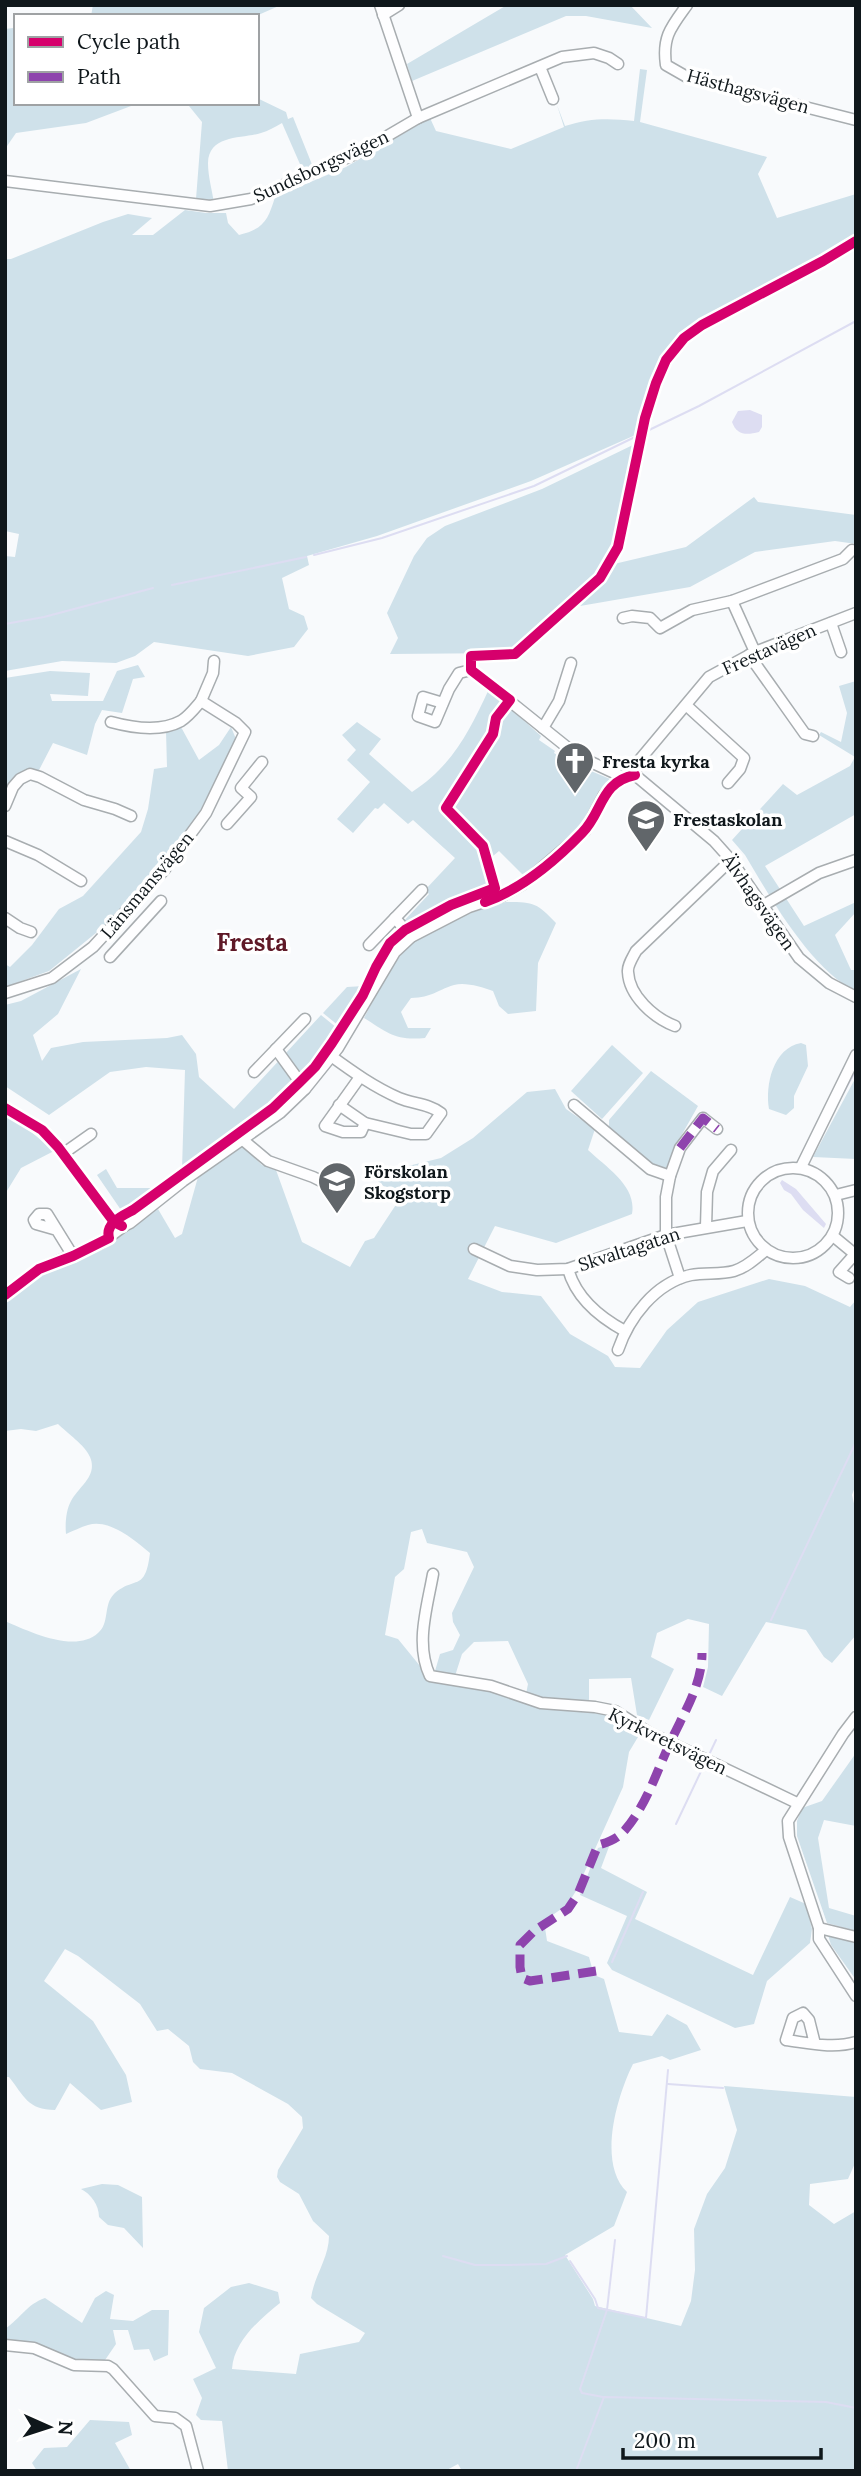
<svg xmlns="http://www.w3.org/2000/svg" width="861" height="2476" font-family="Lora,serif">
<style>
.green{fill:#cfe1ea;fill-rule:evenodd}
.water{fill:#ddddf2}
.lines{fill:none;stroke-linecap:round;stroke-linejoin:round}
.stream{stroke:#ddddf2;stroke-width:2}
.minor-casing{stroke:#a8adb0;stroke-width:13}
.minor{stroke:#fefeff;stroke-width:10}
.quiet{stroke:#8e44ad;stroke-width:9;stroke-dasharray:18 9;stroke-linecap:butt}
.cycleway-casing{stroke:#fff;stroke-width:15}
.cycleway{stroke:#d6006c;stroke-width:10}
.labels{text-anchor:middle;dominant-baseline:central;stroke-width:7;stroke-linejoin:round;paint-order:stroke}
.street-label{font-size:18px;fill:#0f171b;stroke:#fff}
.poi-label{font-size:18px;font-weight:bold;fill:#0f171b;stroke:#fff;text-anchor:start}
.district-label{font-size:24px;font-weight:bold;fill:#5f1927;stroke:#fff}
</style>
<rect width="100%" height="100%" fill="#f8fafc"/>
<!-- green -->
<g class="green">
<path d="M93,5H281L256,16H91Z"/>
<path d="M507,5H630L652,28L586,16H566L412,81L407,64Z"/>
<path d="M13,28L16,30V103H139L86,123L16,133L5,149V29Z"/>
<path d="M640,69L647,70L640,122L767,157L758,174L777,218L856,194V235L841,245H856L840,255L821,256L683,333L663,356L640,433L531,481L377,536L307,556L309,565L282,578L289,609L304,616L308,629L294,647L248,656L154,642L135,656L116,663L62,661L5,671V556L15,557L19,534L5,531V259H11L103,222L128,214L152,218L132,235H153L185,210L206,213H226L228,223L239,235C264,229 268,220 275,197L346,167L430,118L436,131L511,149L564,127L557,105L565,126C589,118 609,118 634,121Z"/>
<path d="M257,98L286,112L288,119L293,117L313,167L303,171L282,123C275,127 268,131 261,133C243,139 209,134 208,163C208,176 212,190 214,203L196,199L202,122L189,106L184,103H257Z"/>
<path d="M637,443L617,546L598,578L519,649L512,653L390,654L398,638L387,613L414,556L427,538L445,526L542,489Z"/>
<path d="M754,497L758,502L856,515V544L835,541L755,552L690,587L580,606L602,582L614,564L686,547Z"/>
<path d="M138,665L145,677L133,679L122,713L102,710L95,724L87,755L53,743L38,772L29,770L5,797V678L50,671L90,673L88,696L50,694L52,701H103L117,671Z"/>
<path d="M856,681V814L765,866L804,926L856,902V912L835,935L851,970H856V991C812,971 770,897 745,855L732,840L783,784L797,795L850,766L855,757L819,735L821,732L841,742L847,713L839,686Z"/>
<path d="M489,689L541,736L539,740L555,751L554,753L565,760L610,779L581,829L526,878L499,851L487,861L492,888L498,895L414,932L403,922L429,894L425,890L455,858L413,820L408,824L384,803L378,809L375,808L353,833L337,819L370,782L347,760L356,750L342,735L357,722L381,739L369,754L412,792C452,766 469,732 489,689Z"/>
<path d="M181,727L199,760L219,745L231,727L236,739L196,819L112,920L49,971L5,987V964L10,967L32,945L59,909L83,896L141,832L148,809L154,769L167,767L166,731Z"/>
<path d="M506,902C534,902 537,903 556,923L538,963L536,1011L508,1014L499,1006L493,991C481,987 466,982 454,985C435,991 433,997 411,998L401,1012L408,1028H431L425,1038C396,1041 388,1033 364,1018C375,997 386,975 400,956C421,930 475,910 506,902Z"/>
<path d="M81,969L58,1014L33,1035L42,1061L51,1048L83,1042L167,1038L182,1035L196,1054L199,1077L234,1109L321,1015L337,1028C296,1093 243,1125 182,1169L185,1070L146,1067L110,1072L49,1115L5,1086V1005L21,1001Z"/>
<path d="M364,986L339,1026L323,1013L347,987Z"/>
<path d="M801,1043L806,1045L808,1066L794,1096V1108L786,1115L769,1109C765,1085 773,1048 801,1043Z"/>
<path d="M612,1045L643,1073L602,1119L571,1091Z"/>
<path d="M651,1071L698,1106L676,1145L668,1171L652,1166L609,1131V1120Z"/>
<path d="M856,1077V1159L813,1157Z"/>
<path d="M555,1089L566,1109L595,1129L588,1150C607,1168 637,1186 632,1214L556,1243L495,1226L468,1279L502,1292L541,1296L570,1334L608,1356L615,1367L640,1368L667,1330L698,1302L769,1279L805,1286L850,1307L856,1300V1484L852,1495L856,1512V1635L832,1663L824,1657L806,1630L766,1622L722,1696L703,1687L708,1667L709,1624L688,1619L657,1633L651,1657L674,1669L649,1720L637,1715L631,1678L589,1679V1711L613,1716L641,1732L629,1752L623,1787L576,1891L567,1905L544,1921L547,1941L589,1957L594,1975L604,1979L619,2032L652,2036L667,2014L687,2025L701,2050L670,2060L662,2056L633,2064C617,2096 597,2163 627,2192L614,2226L565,2255L593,2299L595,2306L681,2326L691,2301L695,2270L694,2229L707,2194L725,2168L737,2130L724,2086L856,2097V2161L848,2179L810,2184L809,2205L834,2224L856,2211V2471H462L458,2464L445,2471H228L222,2421L201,2420L196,2415L202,2398L193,2379L216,2368L199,2332L204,2308L231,2287L249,2283L278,2292L280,2303C259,2320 234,2341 232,2369L296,2374L300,2354L359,2342L365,2333L317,2304L311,2298C314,2276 329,2258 329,2236L313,2221L299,2194L280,2182L277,2177L278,2170L303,2128L302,2117L288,2104L232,2073L200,2069L193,2062L189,2046L168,2029L157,2031L140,2004L78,1956L65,1949L44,1981L93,2021L126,2075L132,2102L101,2110L70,2083L55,2110C28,2110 24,2096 9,2077H5V1621C28,1631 75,1654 98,1633C110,1623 103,1605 114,1594C135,1575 145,1593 150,1553C135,1540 108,1518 88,1525C81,1527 73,1531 66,1534C65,1524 66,1510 71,1501C79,1486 98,1476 90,1457C85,1445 67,1433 58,1424L36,1431L21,1429L5,1431V1300L34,1278L112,1242L158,1209L175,1238L182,1234L198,1177L243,1146L262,1165L276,1170L302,1242L350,1267L365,1241L374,1238L401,1197L389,1191L371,1175L441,1158L473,1138L527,1092ZM422,1529L427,1543L467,1552L474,1567L452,1613L453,1622L460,1635L453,1650L440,1654L435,1671L455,1676L462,1654L474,1642L508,1641L528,1684L525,1699L490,1688L429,1677L398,1639L385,1635L395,1577L404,1569L411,1532Z"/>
<path d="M5,1115L30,1131L54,1151L21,1168L5,1194Z"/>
<path d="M106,1169L117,1188H158L133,1207L121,1210L97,1175Z"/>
<path d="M856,1753V1826L824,1820L818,1838L829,1908L856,1916V1931L827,1923L797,1836V1821L802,1808L822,1801Z"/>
<path d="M610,1844L601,1868L647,1892L635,1919L753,1975L790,1897L806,1904L812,1929L810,1943L767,1981L754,2024L735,2028L612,1970L607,1963L627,1916L580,1895L598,1848Z"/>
<path d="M828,1935L856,1942V1980L831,1945Z"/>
<path d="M102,2184L118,2185L142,2197L143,2248L124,2228L108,2225L99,2217C99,2205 91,2194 81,2189Z"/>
<path d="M106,2291L114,2295L110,2319L133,2321L152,2310H169L168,2355L154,2361L149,2349L134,2350L128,2330H113L116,2344L103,2363H76L5,2342V2329C22,2317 26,2305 45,2298L82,2323L95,2298Z"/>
<path d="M90,2420L129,2422L132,2435L115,2443L131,2471H37L32,2463L44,2448L67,2447Z"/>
</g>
<!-- water -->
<g class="water">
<path d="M750,410L762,415V427L759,432C747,435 737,436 732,422L738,411Z"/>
<path d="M782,1180L796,1189L826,1224L824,1228L803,1210L791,1194L784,1190L780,1183Z"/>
</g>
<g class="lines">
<!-- stream -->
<g class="stream">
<path d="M647,431L699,406L856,321"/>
<path d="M314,555L382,538L534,486L637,436"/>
<path d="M172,585L306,557"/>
<path d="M5,624L44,617L153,588"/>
<path d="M836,1106L856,1070"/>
<path d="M771,1620L856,1442"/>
<path d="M708,1757L716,1740"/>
<path d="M676,1824L704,1765"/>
<path d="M612,1962L643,1892"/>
<path d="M668,2084L723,2088"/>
<path d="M443,2256L475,2265H507L546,2264L567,2256"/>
<path d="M570,2261L595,2299L598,2308L646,2318L668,2070"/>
<path d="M603,2397L582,2393L580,2389L607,2310L615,2240"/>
<path d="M576,2471L604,2397L826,2402L856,2408"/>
</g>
<defs>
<g id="minor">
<path d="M380,5L418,118"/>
<path d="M687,5C671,27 662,37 666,65L687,77L856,120"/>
<path d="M383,15L399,5"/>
<path d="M540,67L553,99"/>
<path d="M5,181L210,206L251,199L360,152L418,118L562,57L594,53L609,58L618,64"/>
<path d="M732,601L755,652"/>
<path d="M623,618L632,616L650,618L660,628L692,610L732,601L843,559L852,550"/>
<path d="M831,623L841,652"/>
<path d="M749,655L805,734L813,736"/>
<path d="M201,701L213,673L214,661"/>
<path d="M443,703L423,697L418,716L435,722L449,689L459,673L471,670L578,756L623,777"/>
<path d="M687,706L744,758L740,769L728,783"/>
<path d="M543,728L559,701L571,663"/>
<path d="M635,775L714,841L731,860L799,958L829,983L856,997"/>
<path d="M635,775L637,763L709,677L755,652L856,613"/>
<path d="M5,806L13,787L20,779L30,774L40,777L84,800L115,809L131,816"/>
<path d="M227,824L251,797L241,788L262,762"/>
<path d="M5,841L38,855L81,881"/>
<path d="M762,906L819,873L856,860"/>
<path d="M5,918L20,928L31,932"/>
<path d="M395,918L411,937"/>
<path d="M369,945L422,890"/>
<path d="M110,957L161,901"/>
<path d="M5,993L52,978L93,947L165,869L206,813L245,732L236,723L201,701C195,708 189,716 181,721C161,732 133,728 111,722"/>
<path d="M675,1026C654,1018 629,996 628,972C627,966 633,957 636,951L731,860"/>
<path d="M276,1049L305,1089"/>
<path d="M331,1056C353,1072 374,1087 399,1098C413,1104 430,1104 441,1113L426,1134H411L365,1123L339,1105"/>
<path d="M254,1072L305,1019"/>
<path d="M360,1077L325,1126L343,1132H361L365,1123"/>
<path d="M574,1105L650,1169L670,1176"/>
<path d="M5,1108L42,1130L58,1147L114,1222L124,1226L130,1223L183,1181L280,1113L305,1089L338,1048L395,952L411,937L469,907L502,896L523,884L585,831L604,795L616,783L623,777L635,775"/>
<path d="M243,1140L268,1161L313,1177L329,1185L338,1186"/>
<path d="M64,1153L91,1134"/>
<path d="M801,1167L856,1055"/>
<circle cx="793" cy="1213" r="45"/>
<path d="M836,1195L856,1190"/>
<path d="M706,1227L707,1192L713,1171L731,1150"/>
<path d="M57,1230L36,1224L34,1220L39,1214H47L73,1256"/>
<path d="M833,1236L856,1255"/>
<path d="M474,1249L510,1266L537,1270L568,1269L666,1235L747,1221"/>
<path d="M568,1269C576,1298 599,1317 625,1331"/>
<path d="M680,1278L666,1235V1197L670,1176L680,1148L703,1118L717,1129"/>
<path d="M849,1278L839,1272L855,1254"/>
<path d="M5,1295L39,1269L101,1243L124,1226"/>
<path d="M618,1350C629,1318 655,1283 691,1275C705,1272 720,1275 734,1271C747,1267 756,1258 766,1250"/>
<path d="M433,1574C427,1608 415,1644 430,1676L491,1686L541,1703L595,1707L615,1711L648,1732L797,1803"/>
<path d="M856,1717L843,1734L788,1821L789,1837L819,1928V1939L856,1996"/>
<path d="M819,1928L856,1937"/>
<path d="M815,2044L809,2020L803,2013L793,2018L786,2040C809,2043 833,2049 856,2042"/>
<path d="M5,2345L34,2348L74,2365L108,2366L113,2369L155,2416L175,2418L186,2426L198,2471"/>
</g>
</defs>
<!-- minor casing -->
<use href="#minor" class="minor-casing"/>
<!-- minor -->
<use href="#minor" class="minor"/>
<!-- quiet -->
<g class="quiet">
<path d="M680,1148L703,1118L717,1129"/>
<path d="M596,1971L530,1981L522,1978L520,1967V1945L534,1931L568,1909L578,1894L598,1845C609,1842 617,1839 625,1830C647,1804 656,1773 670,1743C683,1714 702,1686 702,1653"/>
</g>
<defs>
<g id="cycleway">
<path d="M485,902C522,889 555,861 582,833C603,812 600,782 635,775"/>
<path d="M5,1108L42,1130L58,1147L114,1222L122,1226"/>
<path d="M5,1295L39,1269L73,1256L109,1238C105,1223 122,1216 133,1210L273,1108L300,1082L315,1067L332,1043L363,995L376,967L390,943L405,930L451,905L495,888L483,846L446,808L493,734L496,718L510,700L471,670V656L515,654L600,578L618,547L645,418L656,383L666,360L684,338L702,325L823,261L856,241"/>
</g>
</defs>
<!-- cycleway casing -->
<use href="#cycleway" class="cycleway-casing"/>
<!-- cycleway -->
<use href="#cycleway" class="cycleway"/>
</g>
<!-- icons -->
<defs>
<symbol id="church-pin" viewBox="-11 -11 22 30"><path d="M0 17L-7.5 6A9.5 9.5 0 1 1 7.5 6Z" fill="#61666a" stroke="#fff"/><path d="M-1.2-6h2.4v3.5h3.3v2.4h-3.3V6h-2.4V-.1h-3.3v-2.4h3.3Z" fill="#fff"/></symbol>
<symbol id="school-pin" viewBox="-11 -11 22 30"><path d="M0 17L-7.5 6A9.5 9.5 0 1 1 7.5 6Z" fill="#61666a" stroke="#fff"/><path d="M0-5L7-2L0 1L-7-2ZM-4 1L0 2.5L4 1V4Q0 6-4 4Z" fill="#fff"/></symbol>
</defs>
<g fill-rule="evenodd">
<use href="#church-pin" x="553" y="739" width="44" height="60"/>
<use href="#school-pin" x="624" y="797" width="44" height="60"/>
<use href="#school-pin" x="315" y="1159" width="44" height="60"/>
</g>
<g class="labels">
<!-- street labels -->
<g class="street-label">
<text transform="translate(748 91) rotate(15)">Hästhagsvägen</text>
<text transform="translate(321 166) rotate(-25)">Sundsborgsvägen</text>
<text transform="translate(769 649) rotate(-24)">Frestavägen</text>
<text transform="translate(147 885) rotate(-50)">Länsmansvägen</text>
<text transform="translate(759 902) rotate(55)">Älvhagsvägen</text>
<text transform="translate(629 1249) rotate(-18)">Skvaltagatan</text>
<text transform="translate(668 1741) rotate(26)">Kyrkvretsvägen</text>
</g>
<!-- poi labels -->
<g class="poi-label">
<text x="602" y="761">Fresta kyrka</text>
<text x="673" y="819">Frestaskolan</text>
<text x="364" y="1171">Förskolan<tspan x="364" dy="21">Skogstorp</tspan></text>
</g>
<!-- district labels -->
<g class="district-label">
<text x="252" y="942">Fresta</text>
</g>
</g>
<!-- border -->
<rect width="861" height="2476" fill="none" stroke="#0f171b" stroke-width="14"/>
<!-- legend -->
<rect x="14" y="14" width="245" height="91" fill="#ffffff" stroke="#9fa2a4" stroke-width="2"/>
<rect x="28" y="37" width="35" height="10" fill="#d6006c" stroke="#9fa2a4" stroke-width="2"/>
<text x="77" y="49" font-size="21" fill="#0f171b">Cycle path</text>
<rect x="28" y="72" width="35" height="10" fill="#8e44ad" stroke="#9fa2a4" stroke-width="2"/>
<text x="77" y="84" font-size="21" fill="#0f171b">Path</text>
<!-- north arrow -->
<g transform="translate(49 2427) rotate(93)" stroke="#ffffff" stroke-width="5" paint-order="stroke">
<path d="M0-5L12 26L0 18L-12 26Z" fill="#0f171b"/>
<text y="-10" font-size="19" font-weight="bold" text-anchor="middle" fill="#0f171b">N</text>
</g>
<!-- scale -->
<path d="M623 2448v10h198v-10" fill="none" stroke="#0f171b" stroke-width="3.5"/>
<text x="634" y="2448" font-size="21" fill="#0f171b" stroke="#ffffff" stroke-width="5" paint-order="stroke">200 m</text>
</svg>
